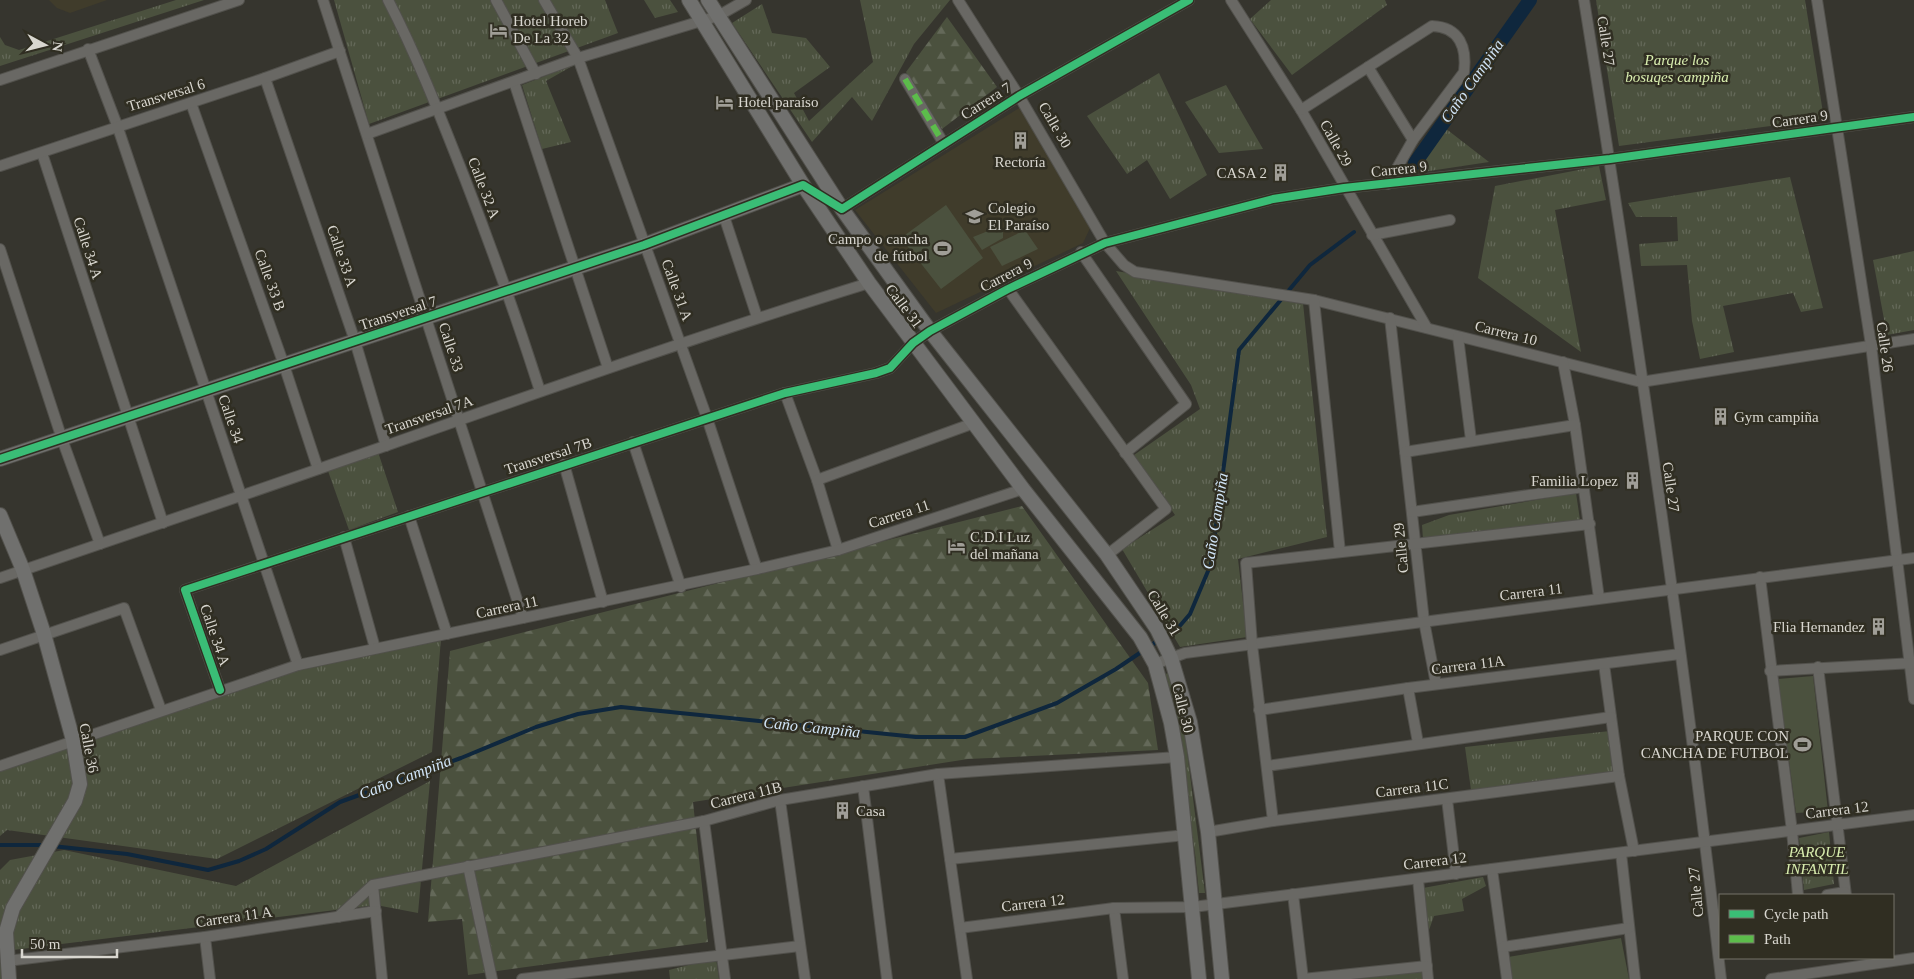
<svg xmlns="http://www.w3.org/2000/svg" width="1914" height="979" font-family="Georgia,serif">
<style>
.built{fill:#403c2b}
.grass{fill:url(#grass-tufts)}
.forest{fill:url(#forest-firs)}
.garden{fill:#4b513e}
.lines{fill:none;stroke-linecap:round;stroke-linejoin:round}
.stream{stroke:#0f273d;stroke-width:4}
.canal{stroke:#0f273d;stroke-width:14}
.street-casing{stroke:#52514c;stroke-width:12}
.secondary-casing{stroke:#52514c;stroke-width:16}
.street{stroke:#696864;stroke-width:10}
.secondary{stroke:#70706e;stroke-width:14}
.quiet{stroke:#5cbc4b;stroke-width:6;stroke-dasharray:12 6;stroke-linecap:butt}
.cycleway-casing{stroke:#302e22;stroke-width:11}
.cycleway{stroke:#3abd76;stroke-width:8}
.labels{text-anchor:middle;dominant-baseline:central;stroke-width:5;stroke-linejoin:round;paint-order:stroke}
.poi-label{font-size:15px;fill:#d9d7d0;stroke:#302e22;text-anchor:start}
.street-label{font-size:15px;fill:#d9d7d0;stroke:#302e22}
.park-label{font-size:15px;font-style:italic;fill:#d9eeaf;stroke:#302e22}
.water-label{font-size:16px;font-style:italic;fill:#d1e5f8;stroke:#302e22}
</style>
<defs>
<pattern id="grass-tufts" width="24" height="20" patternUnits="userSpaceOnUse" patternTransform="scale(1.25)"><rect width="24" height="20" fill="#4b513e"/><path d="M3 7l-1-3M5 7V3M7 7l1-3M15 17l-1-3M17 17v-4M19 17l1-3" fill="none" stroke="#646959"/></pattern>
<pattern id="forest-firs" width="22" height="20" patternUnits="userSpaceOnUse" patternTransform="scale(1.25)"><rect width="22" height="20" fill="#4b513e"/><path d="M5 1l3.5 6h-7zM16 11l3.5 6h-7z" fill="#646959"/></pattern>
</defs>
<rect width="100%" height="100%" fill="#36352e"/>
<!-- built -->
<g class="built">
<path d="M49,0H107L70,13L57,8Z"/>
<path d="M1021,107L1092,224L1083,243L936,313L855,210Z"/>
</g>
<!-- grass -->
<g class="grass">
<path d="M176,0H204L0,66V37L5,45L19,50Z"/>
<path d="M334,0H605L618,33L369,124Z"/>
<path d="M644,0H670L678,12L655,18Z"/>
<path d="M860,0H950L914,44L872,121L852,97L812,142L732,23L762,4L772,33L806,38L830,67L794,93L809,121L873,62Z"/>
<path d="M1271,0H1385L1387,5L1292,75L1250,19Z"/>
<path d="M1596,0H1805L1824,119L1619,146Z"/>
<path d="M576,64L546,81L571,142L542,149L522,85Z"/>
<path d="M1159,73L1207,175L1170,199L1147,160L1127,174L1087,116Z"/>
<path d="M1226,85L1263,149L1219,153L1185,102Z"/>
<path d="M1445,128L1489,162L1416,173Z"/>
<path d="M1599,166L1606,200L1555,210L1581,352L1478,278L1495,186Z"/>
<path d="M1790,177L1823,308L1801,312L1793,293L1723,306L1734,352L1700,359L1692,321L1687,265L1641,266L1639,244L1678,241L1677,217H1636L1628,203Z"/>
<path d="M1914,251V330L1887,335L1873,260Z"/>
<path d="M1116,271L1303,303L1327,537L1238,559L1247,637L1180,647L1122,549L1175,515L1134,455L1200,409L1191,385Z"/>
<path d="M378,452L398,512L349,530L328,471Z"/>
<path d="M1576,493L1580,520L1445,539H1423L1422,525L1449,515Z"/>
<path d="M441,638L432,752L217,859L7,830L0,836V770L289,668Z"/>
<path d="M1169,673L1185,735L1205,893H1199L1195,853L1165,674Z"/>
<path d="M1610,731L1617,771L1471,790L1465,747Z"/>
<path d="M430,781L418,913L376,905L13,950L6,979H0V870L10,860L64,850L236,886Z"/>
<path d="M1829,832L1834,884L1804,890L1799,838Z"/>
<path d="M1483,877L1486,886L1462,899L1464,911L1434,916L1429,930L1423,888Z"/>
<path d="M716,958L719,979H670L669,970Z"/>
<path d="M1424,969L1426,979H1326Z"/>
</g>
<!-- forest -->
<g class="forest">
<path d="M947,17L997,87L942,129L906,72Z"/>
<path d="M1022,506L1148,683L1158,750L968,759L693,802L708,942L468,975L462,919L428,922L450,651Z"/>
</g>
<!-- garden -->
<g class="garden">
<path d="M946,205L983,258L941,289L901,238Z"/>
<path d="M998,227L1003,229V238L982,250L973,237Z"/>
<path d="M1025,230L1038,249L1002,266L990,247Z"/>
<path d="M1813,676L1828,811L1796,813L1778,679Z"/>
<path d="M1621,938L1629,979H1512L1508,957Z"/>
</g>
<g class="lines">
<!-- stream -->
<g class="stream">
<path d="M1165,637L1178,628L1190,614L1211,564L1239,350L1310,265L1354,232"/>
<path d="M0,845H45"/>
<path d="M52,846L127,854L208,870L239,861L266,849L340,802L461,758L536,727L578,714L621,707L916,737H965L1057,703L1116,669L1159,640"/>
</g>
<!-- canal -->
<path class="canal" d="M1415,163L1530,0"/>
<defs>
<g id="street">
<path d="M323,0L523,618"/>
<path d="M388,0C418,58 441,118 465,179C492,249 517,319 540,391"/>
<path d="M496,0L536,74"/>
<path d="M544,0L578,58L707,418L757,569"/>
<path d="M958,0L1019,96L1105,243L1124,265L1135,272L1314,300L1641,382L1914,339"/>
<path d="M1231,0L1301,110L1427,328"/>
<path d="M1584,0C1636,324 1684,653 1721,979"/>
<path d="M1817,0L1871,345L1914,699"/>
<path d="M88,49L117,125L298,665"/>
<path d="M1368,67L1413,140"/>
<path d="M265,78L355,341L386,446"/>
<path d="M905,79L944,144"/>
<path d="M0,80L239,0"/>
<path d="M514,82L608,368"/>
<path d="M191,103L284,365L318,469"/>
<path d="M1301,110L1432,26C1460,27 1467,48 1464,72L1413,140L1388,184"/>
<path d="M367,134L578,58L718,16L746,0"/>
<path d="M42,153L163,523"/>
<path d="M0,166L265,78L340,51"/>
<path d="M842,209L1019,96L1189,0"/>
<path d="M724,216L757,317"/>
<path d="M1372,235L1450,220"/>
<path d="M0,249L62,439L100,544"/>
<path d="M1081,252L1186,404L1125,453"/>
<path d="M1008,289L1166,509L1107,555"/>
<path d="M1314,300L1340,552"/>
<path d="M1390,318L1424,621L1436,684"/>
<path d="M1458,337L1471,440"/>
<path d="M1563,362L1575,425L1599,598"/>
<path d="M785,393L817,480L838,550"/>
<path d="M633,442L681,587"/>
<path d="M1405,452L1575,425"/>
<path d="M564,464L603,602"/>
<path d="M817,480L974,423"/>
<path d="M1412,512L1584,487"/>
<path d="M409,516L447,634"/>
<path d="M344,537L375,648"/>
<path d="M1760,577L1792,831L1798,895"/>
<path d="M0,578C129,534 259,490 388,445C548,389 707,333 869,283"/>
<path d="M0,650L124,608L161,710"/>
<path d="M1155,664L1185,653L1914,558"/>
<path d="M1604,664L1619,776L1634,851"/>
<path d="M1818,667L1846,895"/>
<path d="M1770,671L1914,663"/>
<path d="M1408,688L1418,743"/>
<path d="M220,690L185,590L785,393L876,373L890,368L913,343L930,331L1008,289L1105,243L1273,199L1344,188L1610,159L1914,117"/>
<path d="M1259,710L1408,688L1680,654"/>
<path d="M0,766L298,665L757,569L838,550L1023,489"/>
<path d="M1267,766L1611,717"/>
<path d="M938,774L967,979"/>
<path d="M863,786L887,979"/>
<path d="M1447,799L1456,874"/>
<path d="M780,800L805,979"/>
<path d="M704,821L725,979"/>
<path d="M1273,821L1252,644L1246,563L1590,524"/>
<path d="M1208,832L1273,821L1619,776"/>
<path d="M1621,853L1635,979"/>
<path d="M950,859L1186,835"/>
<path d="M468,866L492,979"/>
<path d="M1492,869L1507,979"/>
<path d="M1418,879L1428,979"/>
<path d="M373,885L382,979"/>
<path d="M1293,894L1303,979L1427,966"/>
<path d="M1827,895L1845,892"/>
<path d="M1114,908L1123,979"/>
<path d="M338,917L373,885L704,821L780,800L938,774L1177,757"/>
<path d="M960,928L1114,908L1193,907L1914,815"/>
<path d="M205,937L210,979"/>
<path d="M1503,947L1629,928"/>
<path d="M7,961L205,937L376,911"/>
<path d="M522,979L800,946"/>
<path d="M1771,979L1914,958"/>
</g>
<g id="secondary">
<path d="M689,0L803,185L869,283L1023,489L1140,637L1155,664L1171,723L1177,757L1199,979"/>
<path d="M708,0L842,209L930,331L1107,555L1157,629L1171,658L1190,722L1208,832L1222,979"/>
<path d="M0,459L644,245L803,185"/>
<path d="M0,515L23,570L44,634L73,740L80,784L75,801L13,908L6,932L9,979"/>
</g>
</defs>
<!-- street casing -->
<use href="#street" class="street-casing"/>
<!-- secondary casing -->
<use href="#secondary" class="secondary-casing"/>
<!-- street -->
<use href="#street" class="street"/>
<!-- secondary -->
<use href="#secondary" class="secondary"/>
<!-- quiet -->
<path class="quiet" d="M905,79L944,144"/>
<defs>
<g id="cycleway">
<path d="M0,459L644,245L803,185L842,209L1019,96L1189,0"/>
<path d="M220,690L185,590L785,393L876,373L890,368L913,343L930,331L1008,289L1105,243L1273,199L1344,188L1610,159L1914,117"/>
</g>
</defs>
<!-- cycleway casing -->
<use href="#cycleway" class="cycleway-casing"/>
<!-- cycleway -->
<use href="#cycleway" class="cycleway"/>
</g>
<!-- icons -->
<defs>
<symbol id="hotel-bare" viewBox="-9 -9 18 18"><path d="M-6-4.5h1.5V1H6V5H4.5V3h-9V5H-6ZM-4 0a1.8 1.8 0 1 1 3.6 0ZM.5 0V-2.5h3Q6-2.5 6 0Z" fill="#a09e97" stroke="#302e22" stroke-width="2.5" paint-order="stroke"/></symbol>
<symbol id="building-bare" viewBox="-9 -9 18 18"><path d="M-4-6H4V6H1V3H-1V6H-4ZM-2.5-4.3h1.7v1.8h-1.7ZM.8-4.3h1.7v1.8H.8ZM-2.5-1h1.7V.8h-1.7ZM.8-1h1.7V.8H.8Z" fill="#a09e97" stroke="#302e22" stroke-width="2.5" paint-order="stroke"/></symbol>
<symbol id="school-bare" viewBox="-9 -9 18 18"><path d="M0-5L7-2L0 1L-7-2ZM-4 1L0 2.5L4 1V4Q0 6-4 4Z" fill="#a09e97" stroke="#302e22" stroke-width="2.5" paint-order="stroke"/></symbol>
<symbol id="stadium-bare" viewBox="-9 -9 18 18"><path d="M0-5a6.5 5 0 1 0 0 10a6.5 5 0 1 0 0-10ZM-3.5-1.8h7v3.6h-7Z" fill="#a09e97" stroke="#302e22" stroke-width="2.5" paint-order="stroke"/></symbol>
</defs>
<g fill-rule="evenodd">
<use href="#hotel-bare" x="486" y="18" width="25" height="25"/>
<use href="#hotel-bare" x="712" y="90" width="25" height="25"/>
<use href="#building-bare" x="1008" y="128" width="25" height="25"/>
<use href="#building-bare" x="1268" y="160" width="25" height="25"/>
<use href="#school-bare" x="962" y="204" width="25" height="25"/>
<use href="#stadium-bare" x="930" y="236" width="25" height="25"/>
<use href="#building-bare" x="1708" y="404" width="25" height="25"/>
<use href="#building-bare" x="1620" y="468" width="25" height="25"/>
<use href="#hotel-bare" x="944" y="534" width="25" height="25"/>
<use href="#building-bare" x="1866" y="614" width="25" height="25"/>
<use href="#stadium-bare" x="1790" y="732" width="25" height="25"/>
<use href="#building-bare" x="830" y="798" width="25" height="25"/>
</g>
<g class="labels">
<!-- poi labels -->
<g class="poi-label">
<text x="513" y="21">Hotel Horeb<tspan x="513" dy="17">De La 32</tspan></text>
<text x="738" y="102">Hotel paraíso</text>
<text x="1020" y="162" text-anchor="middle">Rectoría</text>
<text x="1267" y="173" text-anchor="end">CASA 2</text>
<text x="988" y="208">Colegio<tspan x="988" dy="17">El Paraíso</tspan></text>
<text x="928" y="239" text-anchor="end">Campo o cancha<tspan x="928" dy="17">de fútbol</tspan></text>
<text x="1734" y="417">Gym campiña</text>
<text x="1618" y="481" text-anchor="end">Familia Lopez</text>
<text x="970" y="537">C.D.I Luz<tspan x="970" dy="17">del mañana</tspan></text>
<text x="1865" y="627" text-anchor="end">Flia Hernandez</text>
<text x="1789" y="736" text-anchor="end">PARQUE CON<tspan x="1789" dy="17">CANCHA DE FUTBOL</tspan></text>
<text x="856" y="811">Casa</text>
</g>
<!-- street labels -->
<g class="street-label">
<text transform="translate(1606 41) rotate(81)">Calle 27</text>
<text transform="translate(166 95) rotate(-17)">Transversal 6</text>
<text transform="translate(986 101) rotate(-32)">Carrera 7</text>
<text transform="translate(1800 119) rotate(-8)">Carrera 9</text>
<text transform="translate(1055 125) rotate(60)">Calle 30</text>
<text transform="translate(1336 143) rotate(61)">Calle 29</text>
<text transform="translate(1399 169) rotate(-6)">Carrera 9</text>
<text transform="translate(484 188) rotate(69)">Calle 32 A</text>
<text transform="translate(88 248) rotate(72)">Calle 34 A</text>
<text transform="translate(342 256) rotate(71)">Calle 33 A</text>
<text transform="translate(1006 275) rotate(-27)">Carrera 9</text>
<text transform="translate(270 280) rotate(70)">Calle 33 B</text>
<text transform="translate(677 290) rotate(70)">Calle 31 A</text>
<text transform="translate(904 306) rotate(53)">Calle 31</text>
<text transform="translate(398 313) rotate(-18)">Transversal 7</text>
<text transform="translate(1506 333) rotate(14)">Carrera 10</text>
<text transform="translate(451 347) rotate(72)">Calle 33</text>
<text transform="translate(1885 347) rotate(82)">Calle 26</text>
<text transform="translate(429 415) rotate(-19)">Transversal 7A</text>
<text transform="translate(231 419) rotate(71)">Calle 34</text>
<text transform="translate(548 456) rotate(-18)">Transversal 7B</text>
<text transform="translate(1671 487) rotate(82)">Calle 27</text>
<text transform="translate(899 514) rotate(-18)">Carrera 11</text>
<text transform="translate(1401 548) rotate(-96)">Calle 29</text>
<text transform="translate(1531 592) rotate(-7)">Carrera 11</text>
<text transform="translate(507 607) rotate(-12)">Carrera 11</text>
<text transform="translate(1164 613) rotate(59)">Calle 31</text>
<text transform="translate(215 635) rotate(71)">Calle 34 A</text>
<text transform="translate(1468 665) rotate(-7)">Carrera 11A</text>
<text transform="translate(1183 708) rotate(76)">Calle 30</text>
<text transform="translate(89 748) rotate(79)">Calle 36</text>
<text transform="translate(1412 788) rotate(-7)">Carrera 11C</text>
<text transform="translate(746 795) rotate(-14)">Carrera 11B</text>
<text transform="translate(1837 810) rotate(-7)">Carrera 12</text>
<text transform="translate(1435 861) rotate(-7)">Carrera 12</text>
<text transform="translate(1696 892) rotate(-96)">Calle 27</text>
<text transform="translate(1033 903) rotate(-7)">Carrera 12</text>
<text transform="translate(234 917) rotate(-8)">Carrera 11 A</text>
</g>
<!-- park labels -->
<g class="park-label">
<text x="1677" y="60">Parque los<tspan x="1677" dy="17">bosuqes campiña</tspan></text>
<text x="1817" y="852">PARQUE<tspan x="1817" dy="17">INFANTIL</tspan></text>
</g>
<!-- water labels -->
<g class="water-label">
<text transform="translate(1472 81) rotate(-55)">Caño Campiña</text>
<text transform="translate(1215 521) rotate(-81)">Caño Campiña</text>
<text transform="translate(812 727) rotate(6)">Caño Campiña</text>
<text transform="translate(405 777) rotate(-21)">Caño Campiña</text>
</g>
</g>
<!-- legend -->
<rect x="1719" y="894" width="175" height="65" fill="#302e22" stroke="#747268"/>
<rect x="1729" y="910" width="25" height="8" fill="#3abd76" stroke="#747268"/>
<text x="1764" y="919" font-size="15" fill="#d9d7d0">Cycle path</text>
<rect x="1729" y="935" width="25" height="8" fill="#5cbc4b" stroke="#747268"/>
<text x="1764" y="944" font-size="15" fill="#d9d7d0">Path</text>
<!-- north arrow -->
<g transform="translate(45 45) rotate(97)" stroke="#302e22" stroke-width="4" paint-order="stroke">
<path d="M0-4L9 19L0 12L-9 19Z" fill="#d9d7d0"/>
<text y="-8" font-size="14" font-weight="bold" text-anchor="middle" fill="#d9d7d0">N</text>
</g>
<!-- scale -->
<path d="M22 949v8h95v-8" fill="none" stroke="#d9d7d0" stroke-width="2.5"/>
<text x="30" y="949" font-size="15" fill="#d9d7d0" stroke="#302e22" stroke-width="4" paint-order="stroke">50 m</text>
</svg>
